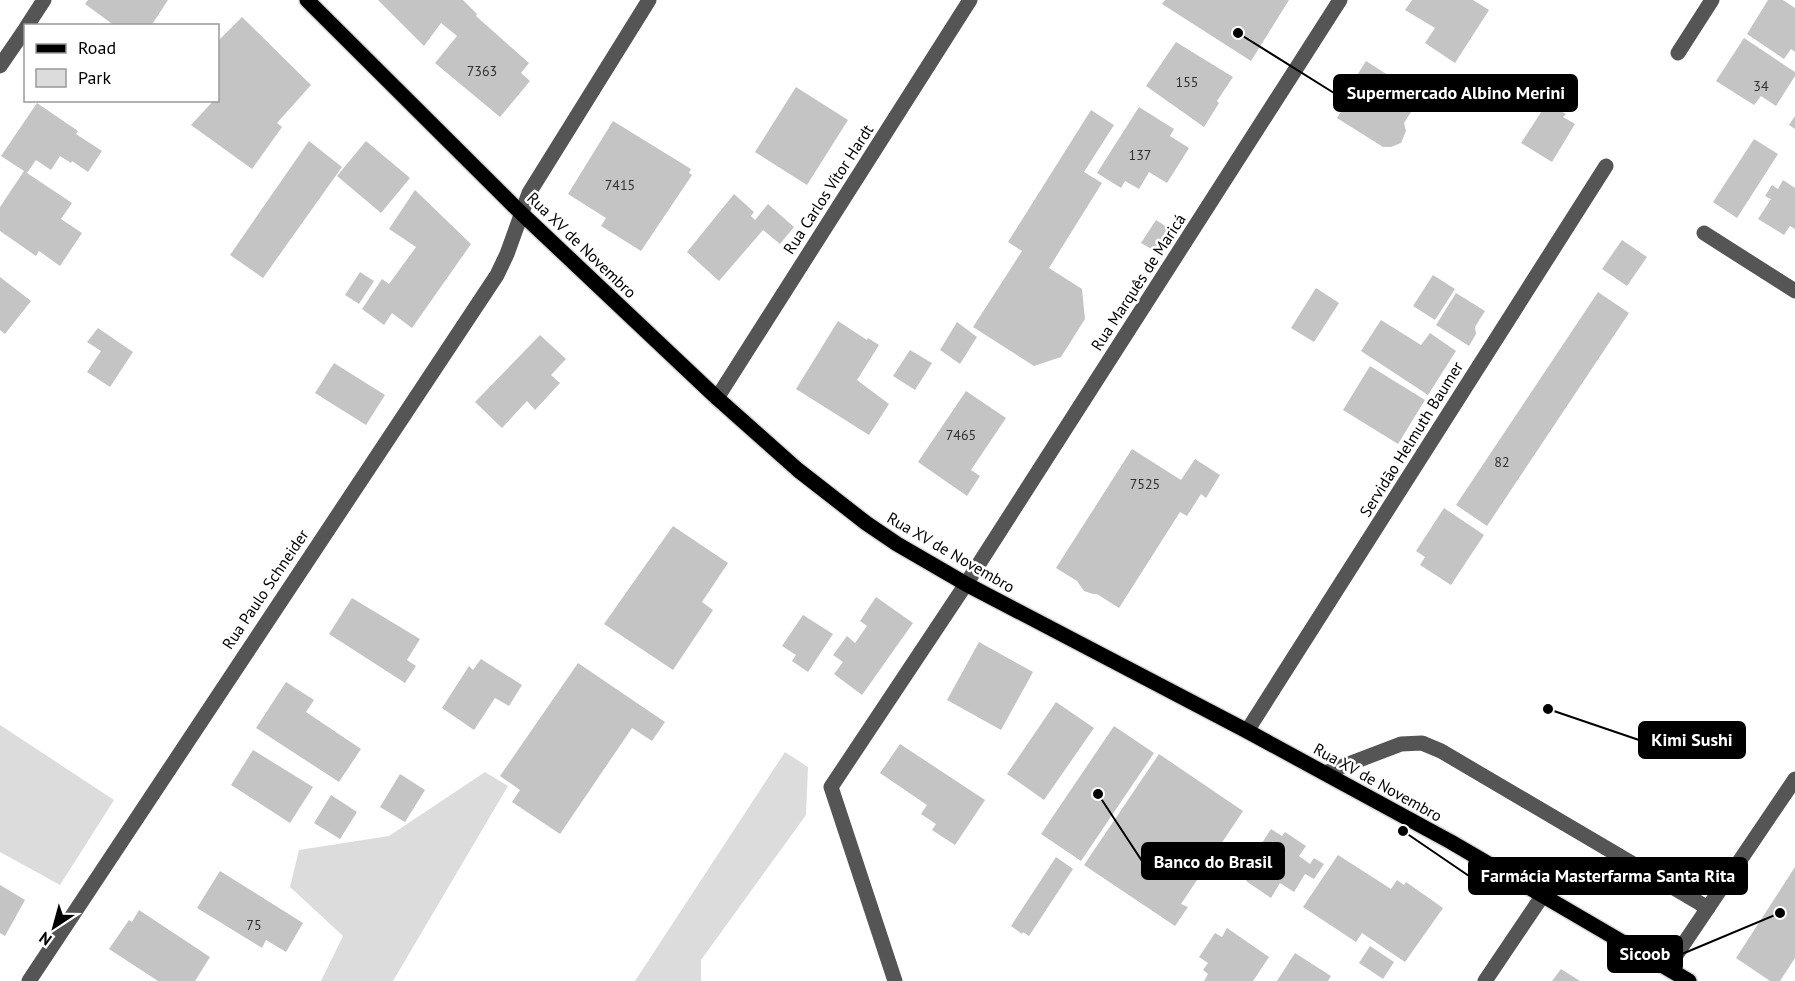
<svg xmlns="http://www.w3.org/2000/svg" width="1795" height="981" font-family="'PT Sans',sans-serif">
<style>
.green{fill:#dcdcdc}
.building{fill:#c4c4c4}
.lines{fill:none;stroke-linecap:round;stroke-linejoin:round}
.major-casing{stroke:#dbdbdb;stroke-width:18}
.minor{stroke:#555;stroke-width:15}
.major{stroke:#000;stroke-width:15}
.labels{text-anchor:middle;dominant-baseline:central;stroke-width:5;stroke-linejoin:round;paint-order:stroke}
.number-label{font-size:14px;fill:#313131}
.street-label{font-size:16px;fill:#000;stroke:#fff}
.leader{fill:none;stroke:#000;stroke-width:2}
.callout-dot{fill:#000;stroke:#fff;stroke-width:2}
.callout{fill:#000;stroke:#000;stroke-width:2}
.callout-label{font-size:18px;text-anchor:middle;font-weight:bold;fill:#fff}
</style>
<rect width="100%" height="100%" fill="#fff"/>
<!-- green -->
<g class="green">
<path d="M0,725L114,800L60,885L0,852Z"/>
<path d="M785,752L808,767L806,815L701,960V981H635Z"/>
<path d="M485,772L508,786L393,981H321L343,936L290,887L299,850L389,836Z"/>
</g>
<!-- building -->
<g class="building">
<path d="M88,0H168L151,26H115L85,4Z"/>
<path d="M378,0H463L477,14L476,16L529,63L521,73L530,81L500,117L435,63L457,36L441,23L424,46Z"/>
<path d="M1165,0H1289L1251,61L1162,4Z"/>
<path d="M1412,0H1473L1489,10L1455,63L1425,43L1435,28L1405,10Z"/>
<path d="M1768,0H1783L1795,8V52L1791,49L1784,59L1747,34Z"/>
<path d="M242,17L311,85L277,123L282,127L252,169L191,125L214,100H218V41Z"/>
<path d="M1744,38L1795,72V76L1776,106L1761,96L1754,105L1716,81Z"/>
<path d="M1176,42L1233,77L1217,101L1219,103L1204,127L1146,86Z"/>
<path d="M1366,61L1416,93L1406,108L1411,112L1404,123L1406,131L1401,143L1391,147H1383L1337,118L1351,96L1346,93Z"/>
<path d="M796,87L848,120L807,185L755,152Z"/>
<path d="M37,103L78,131L76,134L102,151L88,172L72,161L71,163L60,156L51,170L36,160L27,173L72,203L61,219L82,233L60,266L39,251L36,256L0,231V207L24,171L1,156Z"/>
<path d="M1547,103L1566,114L1563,117L1575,124L1552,162L1521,143Z"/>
<path d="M1139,107L1174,129L1170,136L1189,148L1167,183L1149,172L1139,189L1125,181L1121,188L1097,173Z"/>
<path d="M1091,110L1114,125L1084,172L1102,183L1049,268L1082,289L1085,319L1061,357L1034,366L973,327L1022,251L1008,242Z"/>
<path d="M1795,116V129L1789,125Z"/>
<path d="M613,121L691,169L689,173L692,175L641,251L601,226L606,218L568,194Z"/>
<path d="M1754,139L1778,154L1737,218L1713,202Z"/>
<path d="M309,141L342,167L263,278L230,255Z"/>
<path d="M366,141L410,178L381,213L337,176Z"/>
<path d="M1783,180L1795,188V229L1790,226L1784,235L1758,219L1771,199L1765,196L1772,185L1778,189Z"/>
<path d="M415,190L471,244L412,328L392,313L384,325L362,309L382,279L389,284L416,247L389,229Z"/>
<path d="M734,194L754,212L751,216L755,220L768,204L794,227L780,244L763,230L719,281L687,252Z"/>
<path d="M1156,220L1170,229L1155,251L1141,243Z"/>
<path d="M1622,240L1647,257L1627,286L1602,269Z"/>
<path d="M360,272L374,281L359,304L345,295Z"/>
<path d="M1433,275L1455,289L1435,320L1413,306Z"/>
<path d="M0,277L31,301L5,334L0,330Z"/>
<path d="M1316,288L1339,303L1314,342L1291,328Z"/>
<path d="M1598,292L1629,313L1487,526L1456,505Z"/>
<path d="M1456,293L1485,311L1475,327L1476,334L1469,346L1436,325Z"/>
<path d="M1381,320L1421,345L1430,333L1456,351L1428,395L1361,351Z"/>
<path d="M838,321L867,340L868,338L879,345L857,380L889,404L869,435L796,389Z"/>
<path d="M957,322L977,337L960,364L940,350Z"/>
<path d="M98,328L133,352L110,387L87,372L101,351L87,342Z"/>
<path d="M540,335L566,359L551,375L560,383L535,410L527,401L502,428L475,402Z"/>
<path d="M910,350L932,363L915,390L893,376Z"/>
<path d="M334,363L385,395L366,425L315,393Z"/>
<path d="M1370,366L1425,400L1398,444L1343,410Z"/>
<path d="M966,391L1006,418L971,470L980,476L967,496L918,462Z"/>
<path d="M1132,449L1181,480L1195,459L1220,475L1206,498L1201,494L1187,516L1180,512L1119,608L1097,594H1093L1084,591L1077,581L1056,568Z"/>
<path d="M1444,508L1484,535L1451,585L1420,565L1425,557L1416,551Z"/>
<path d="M673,526L728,563L702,602L713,610L673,670L604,624Z"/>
<path d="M876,597L913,623L862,695L834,674L843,662L833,655L847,636L855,643L867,626L860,621Z"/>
<path d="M352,598L420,639L407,660L416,666L405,683L329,634Z"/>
<path d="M803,615L833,634L808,672L792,661L796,655L782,646Z"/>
<path d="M979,642L1033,672L1001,730L947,700Z"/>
<path d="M481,659L522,685L509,706L495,698L474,730L442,708L469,666L473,670Z"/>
<path d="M578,663L665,722L652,741L632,728L560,834L512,802L520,790L500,776Z"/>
<path d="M286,682L314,700L306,712L361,749L339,782L256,728Z"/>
<path d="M1056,702L1094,728L1044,800L1007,774Z"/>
<path d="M1114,726L1154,753L1081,861L1041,834Z"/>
<path d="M900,744L985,800L955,845L932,830L936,824L921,814L927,805L880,773Z"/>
<path d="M253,750L313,787L290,823L231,785Z"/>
<path d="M1159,754L1243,811L1181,904L1188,907L1175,926L1084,865Z"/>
<path d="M400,774L425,790L405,822L380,807Z"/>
<path d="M331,795L357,812L340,839L314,823Z"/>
<path d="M1271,829L1282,836L1285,832L1306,846L1299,856L1310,864L1314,858L1324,864L1314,879L1305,874L1294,892L1280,883L1271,898L1246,881L1251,875L1244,871Z"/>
<path d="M1338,855L1391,889L1397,880L1404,885L1406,882L1443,908L1405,962L1362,933L1356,942L1303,907Z"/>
<path d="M1056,857L1073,869L1029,936L1023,932L1022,934L1011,926Z"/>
<path d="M1795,867V958L1780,981H1770L1736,958Z"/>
<path d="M220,871L303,923L286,952L266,940L262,948L197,908Z"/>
<path d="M0,885L25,900L5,936L0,933Z"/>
<path d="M139,910L210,957L195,981H158L109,949L129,920L132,922Z"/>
<path d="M1227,928L1269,957L1253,981H1204L1208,974L1203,970L1208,963L1199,957L1215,933L1222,937Z"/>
<path d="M1370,946L1394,962L1383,979L1359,963Z"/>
<path d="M1295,953L1331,976L1328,981H1277Z"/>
<path d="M1561,969L1580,981H1552Z"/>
</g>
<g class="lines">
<defs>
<path id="major" d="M307,0L520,212L717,398L798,470L866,523L897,544L966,584L1247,731L1451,842L1689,981"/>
</defs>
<!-- major casing -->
<use href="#major" class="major-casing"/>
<!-- minor -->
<g class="minor">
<path d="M27,26L44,0"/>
<path d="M1678,53L1712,0"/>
<path d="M0,66L26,28"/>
<path d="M1704,233L1795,291"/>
<path d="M717,398L970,0"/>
<path d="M1247,731L1606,166"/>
<path d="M1325,773L1401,744L1422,743L1441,751L1708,908"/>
<path d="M1668,967L1795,779"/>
<path d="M29,981L497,275L507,254L529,193L649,0"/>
<path d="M895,981L831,787L966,584L1340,0"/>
<path d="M1485,981L1543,895"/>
</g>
<!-- major -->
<use href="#major" class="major"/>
</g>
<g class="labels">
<!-- number labels -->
<g class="number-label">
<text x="482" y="71">7363</text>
<text x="1187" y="82">155</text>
<text x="1761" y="86">34</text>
<text x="1140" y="155">137</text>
<text x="620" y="185">7415</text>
<text x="961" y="435">7465</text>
<text x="1502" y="462">82</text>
<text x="1145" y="484">7525</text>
<text x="254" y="925">75</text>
</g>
<!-- street labels -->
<g class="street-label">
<text transform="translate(828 189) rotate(-57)">Rua Carlos Vítor Hardt</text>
<text transform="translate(582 245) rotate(44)">Rua XV de Novembro</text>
<text transform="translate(1138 282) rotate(-57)">Rua Marquês de Maricá</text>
<text transform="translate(1411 439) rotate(-58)">Servidão Helmuth Baumer</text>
<text transform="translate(951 552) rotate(30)">Rua XV de Novembro</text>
<text transform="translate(265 589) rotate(-56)">Rua Paulo Schneider</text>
<text transform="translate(1378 782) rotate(29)">Rua XV de Novembro</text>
</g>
</g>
<!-- callouts -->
<path class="leader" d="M1238 33L1334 93M1548 709L1639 740M1098 794L1142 861M1403 831L1469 876M1780 913L1682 954"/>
<g class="callout-dot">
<circle cx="1238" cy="33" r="6"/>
<circle cx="1548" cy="709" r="6"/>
<circle cx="1098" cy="794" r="6"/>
<circle cx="1403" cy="831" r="6"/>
<circle cx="1780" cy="913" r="6"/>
</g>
<g class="callout">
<rect x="1334" y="75" width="243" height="36" rx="6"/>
<rect x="1639" y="722" width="106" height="36" rx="6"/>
<rect x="1142" y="843" width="142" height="36" rx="6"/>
<rect x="1469" y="858" width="278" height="36" rx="6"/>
<rect x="1608" y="936" width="74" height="36" rx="6"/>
</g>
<g class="callout-label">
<text x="1456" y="99">Supermercado Albino Merini</text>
<text x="1692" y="746">Kimi Sushi</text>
<text x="1213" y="868">Banco do Brasil</text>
<text x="1608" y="882">Farmácia Masterfarma Santa Rita</text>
<text x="1645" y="960">Sicoob</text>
</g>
<!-- legend -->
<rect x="24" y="24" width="195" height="78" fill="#ffffff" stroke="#999999" stroke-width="1.5"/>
<rect x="36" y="44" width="30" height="9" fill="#000000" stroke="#999999" stroke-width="1.5"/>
<text x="78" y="54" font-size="18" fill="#000000">Road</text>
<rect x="36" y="69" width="30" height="18" fill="#dcdcdc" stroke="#999999" stroke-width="1.5"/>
<text x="78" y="84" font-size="18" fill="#000000">Park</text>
<!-- north arrow -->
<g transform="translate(54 927) rotate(216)" stroke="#ffffff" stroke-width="4.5" paint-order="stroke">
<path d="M0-4.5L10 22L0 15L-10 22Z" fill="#000000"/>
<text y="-9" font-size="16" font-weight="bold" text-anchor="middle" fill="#000000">N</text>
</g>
</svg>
